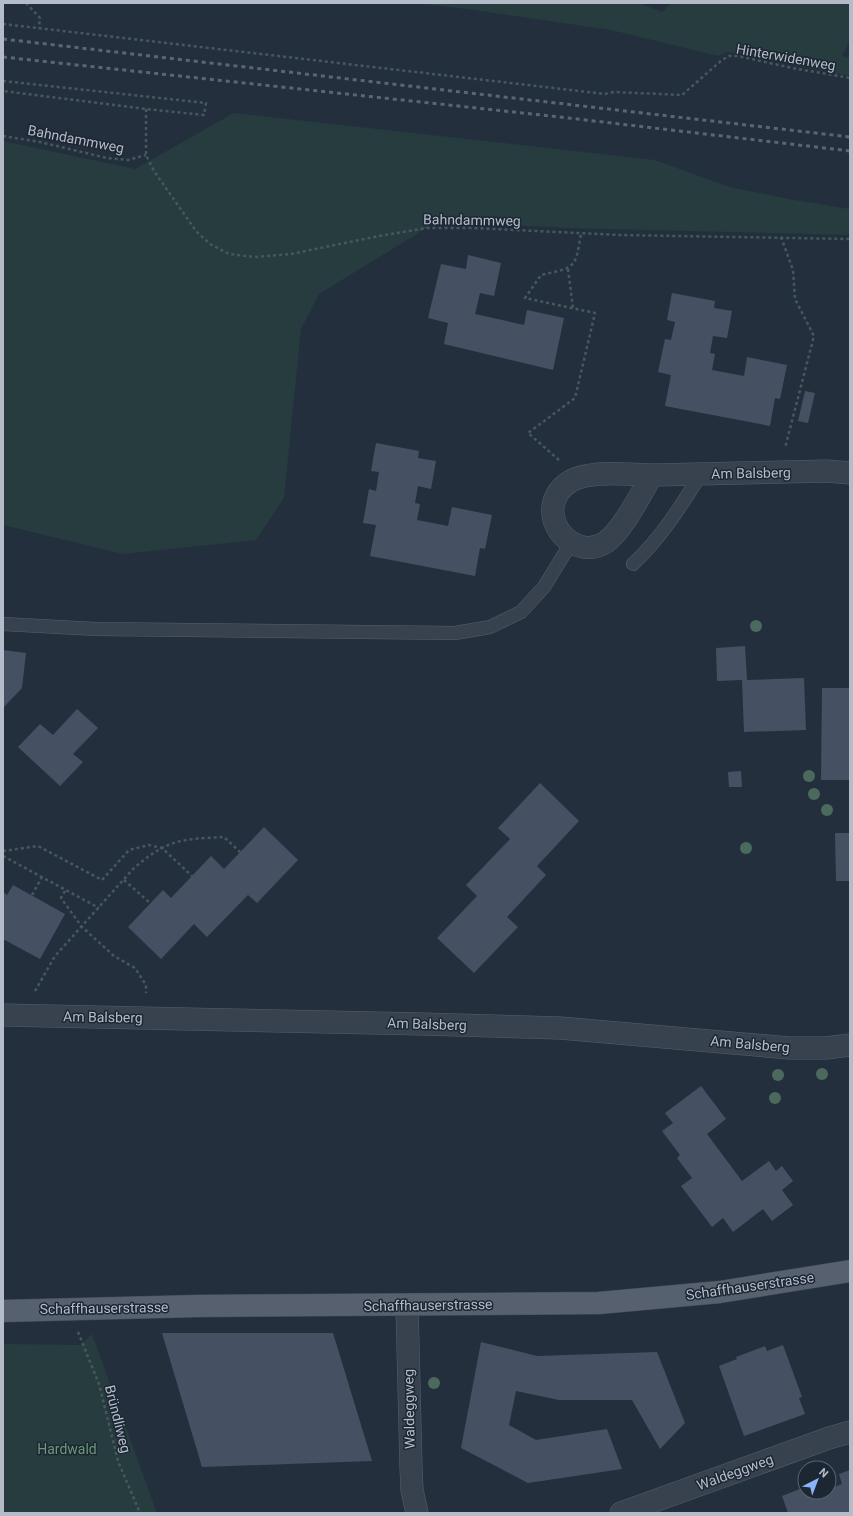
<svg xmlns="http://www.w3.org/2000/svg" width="853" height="1516" font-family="Roboto,sans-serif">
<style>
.green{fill:#263c3f}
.building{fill:#455162}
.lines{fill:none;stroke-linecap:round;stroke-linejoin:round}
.lane-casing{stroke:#565f6c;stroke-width:14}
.street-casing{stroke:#565f6c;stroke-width:23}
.primary-casing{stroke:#414a57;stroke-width:23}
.path{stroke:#44595c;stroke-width:2.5;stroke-dasharray:3 3;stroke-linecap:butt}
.lane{stroke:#38414e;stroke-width:13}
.street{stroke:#38414e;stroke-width:22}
.primary{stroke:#56606e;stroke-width:22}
.rail{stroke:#5a6575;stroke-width:3;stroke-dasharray:4 4;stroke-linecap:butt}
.tree{fill:#4b6a5d}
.labels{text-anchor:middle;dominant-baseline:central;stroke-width:3;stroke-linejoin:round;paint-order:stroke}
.street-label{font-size:14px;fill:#b4bcc9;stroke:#1d2633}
.park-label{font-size:14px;fill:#6b9a76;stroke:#1d2633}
</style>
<rect width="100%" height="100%" fill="#242f3e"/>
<!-- green -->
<g class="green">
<path d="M415,3H639L662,12L671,3H726L729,5L731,3H850V39L842,56L850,58V76L793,65L738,53L727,52L718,56L611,30L474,10Z"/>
<path d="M234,113L655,160L729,187L794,200L850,209V235L567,228L438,221L319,294L301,329L284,498L256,540L123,554L3,525V141L135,169Z"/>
<path d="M92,1334L157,1513H3V1344L80,1345Z"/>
</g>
<!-- building -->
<g class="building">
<path d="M468,255L501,263L494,296L480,293L475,314L524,325L527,310L564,318L553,370L444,344L448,323L428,318L441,264L466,269Z"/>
<path d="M672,293L715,301L714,308L732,311L727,338L713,336L710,353L715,354L712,370L744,376L747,357L787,365L780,399L775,398L770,426L665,406L671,375L658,372L665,339L671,340L675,322L667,320Z"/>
<path d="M805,391L815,393L808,423L798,421Z"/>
<path d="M376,443L419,451L418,458L436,461L431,489L418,486L415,503L420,504L417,520L448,526L452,507L492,515L485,549L480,548L475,576L370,556L376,525L363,523L369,489L376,491L379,472L371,471Z"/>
<path d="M745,646L747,680L804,678L806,730L744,732L742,680L717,681L716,648Z"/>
<path d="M3,650L26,653L22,688L3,708Z"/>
<path d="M822,688H850V780H821Z"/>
<path d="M77,709L98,728L73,754L83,762L60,786L18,747L40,724L53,735Z"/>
<path d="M741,771L742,787H729L728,772Z"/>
<path d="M540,783L579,821L537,866L546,875L507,917L518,927L474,973L437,938L477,896L466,885L510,839L498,828Z"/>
<path d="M264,827L298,860L257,903L248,895L207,937L194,924L161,959L128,927L163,890L171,898L211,856L224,869Z"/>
<path d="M835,833H850V881H836Z"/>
<path d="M13,885L65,914L40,959L3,939V892L7,895Z"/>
<path d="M701,1086L726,1119L707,1134L742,1181L769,1161L776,1171L782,1166L793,1181L782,1190L793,1205L772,1221L763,1209L733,1232L723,1218L712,1227L681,1186L692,1178L677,1158L680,1155L662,1131L673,1123L665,1113Z"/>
<path d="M162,1333H333L372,1461L202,1467Z"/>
<path d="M481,1342L537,1356L657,1352L685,1423L660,1449L632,1400H559L516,1391L509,1425L536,1440L607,1429L622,1469L528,1483L461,1448Z"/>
<path d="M783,1345L802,1397L799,1398L805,1414L744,1436L719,1366L737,1359L736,1357L765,1346L767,1351Z"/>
<path d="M850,1470V1513H788L782,1496L805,1487V1492H810L811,1495L820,1492H829V1489L842,1484L839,1474Z"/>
</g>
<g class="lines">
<defs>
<g id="lane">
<path d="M633,564C661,538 681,506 701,474"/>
<path d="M3,624L96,629L455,633L490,627L521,612L544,587L571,543"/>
</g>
<g id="street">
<path d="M652,475C641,493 623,530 606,542C576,562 539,523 558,493C564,484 574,478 585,476C608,471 632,475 655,475C712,474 770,472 827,471L850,473"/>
<path d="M3,1015L423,1024L560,1028L789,1048H826L850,1045"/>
<path d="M407,1305L411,1467L412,1490L417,1513"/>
<path d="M621,1513L829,1438L850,1432"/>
</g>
<path id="primary" d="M3,1311L197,1306L599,1303L720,1292L850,1271"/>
</defs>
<!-- lane casing -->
<use href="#lane" class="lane-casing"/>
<!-- street casing -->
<use href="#street" class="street-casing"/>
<!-- primary casing -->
<use href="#primary" class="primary-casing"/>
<!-- path -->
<g class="path">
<path d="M26,3L40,18L39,28"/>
<path d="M3,24L605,94L614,92L682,95L722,60L729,56H738L792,68L850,78"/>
<path d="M3,81L206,103L204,115L146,109L3,91"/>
<path d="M146,109V155L154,171L196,231L210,244L229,254L255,257L291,254L379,236L427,228H473L620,235L850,239"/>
<path d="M3,136L40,142L107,158L128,160L146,155"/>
<path d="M781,237L793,270L795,299L814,336L785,448"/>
<path d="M568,269L573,308"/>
<path d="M559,460L528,433L575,398L595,313L525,298L541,275C576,267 575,269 581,234"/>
<path d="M3,851L38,846L102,880L129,850L149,845L162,848L192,876"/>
<path d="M3,856L99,908"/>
<path d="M124,880L150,903"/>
<path d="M65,891L61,898L82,927L114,956L135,968L146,985V993"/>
<path d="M32,895L42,877"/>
<path d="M35,991L55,956L134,868C147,857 160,847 177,842C192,838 209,838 224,837L240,852"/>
<path d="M78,1332L99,1384L118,1461L140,1513"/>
</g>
<!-- lane -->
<use href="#lane" class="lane"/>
<!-- street -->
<use href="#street" class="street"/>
<!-- primary -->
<use href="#primary" class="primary"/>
<!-- rail -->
<g class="rail">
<path d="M3,39L850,137"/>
<path d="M3,57L560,117L850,151"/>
</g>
</g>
<!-- trees -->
<g class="tree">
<circle cx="756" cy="626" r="6"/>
<circle cx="809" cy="776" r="6"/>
<circle cx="814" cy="794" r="6"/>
<circle cx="827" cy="810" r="6"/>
<circle cx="746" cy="848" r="6"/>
<circle cx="822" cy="1074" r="6"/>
<circle cx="778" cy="1075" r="6"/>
<circle cx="775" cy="1098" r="6"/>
<circle cx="434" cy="1383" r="6"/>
</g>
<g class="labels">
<!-- street labels -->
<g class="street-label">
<text transform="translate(786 57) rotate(10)">Hinterwidenweg</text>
<text transform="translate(76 139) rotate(11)">Bahndammweg</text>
<text transform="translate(472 220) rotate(1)">Bahndammweg</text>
<text transform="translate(751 473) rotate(-1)">Am Balsberg</text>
<text transform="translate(103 1017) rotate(1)">Am Balsberg</text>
<text transform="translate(427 1024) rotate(2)">Am Balsberg</text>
<text transform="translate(750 1044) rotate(5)">Am Balsberg</text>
<text transform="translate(750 1286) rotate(-8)">Schaffhauserstrasse</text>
<text transform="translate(428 1305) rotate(-1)">Schaffhauserstrasse</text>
<text transform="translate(104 1308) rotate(-1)">Schaffhauserstrasse</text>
<text transform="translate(409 1409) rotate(-91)">Waldeggweg</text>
<text transform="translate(118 1419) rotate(76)">Bründliweg</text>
<text transform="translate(735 1472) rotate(-20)">Waldeggweg</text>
</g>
<!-- park labels -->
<g class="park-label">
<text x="67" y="1449">Hardwald</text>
</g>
</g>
<!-- border -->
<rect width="853" height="1516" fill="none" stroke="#b4bcc9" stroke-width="8"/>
<!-- north arrow -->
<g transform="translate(817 1480) rotate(42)"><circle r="19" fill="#1d2633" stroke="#59626f"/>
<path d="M0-3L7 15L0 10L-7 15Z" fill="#8ab4f8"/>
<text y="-6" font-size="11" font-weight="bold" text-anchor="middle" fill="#b4bcc9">N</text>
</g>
</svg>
